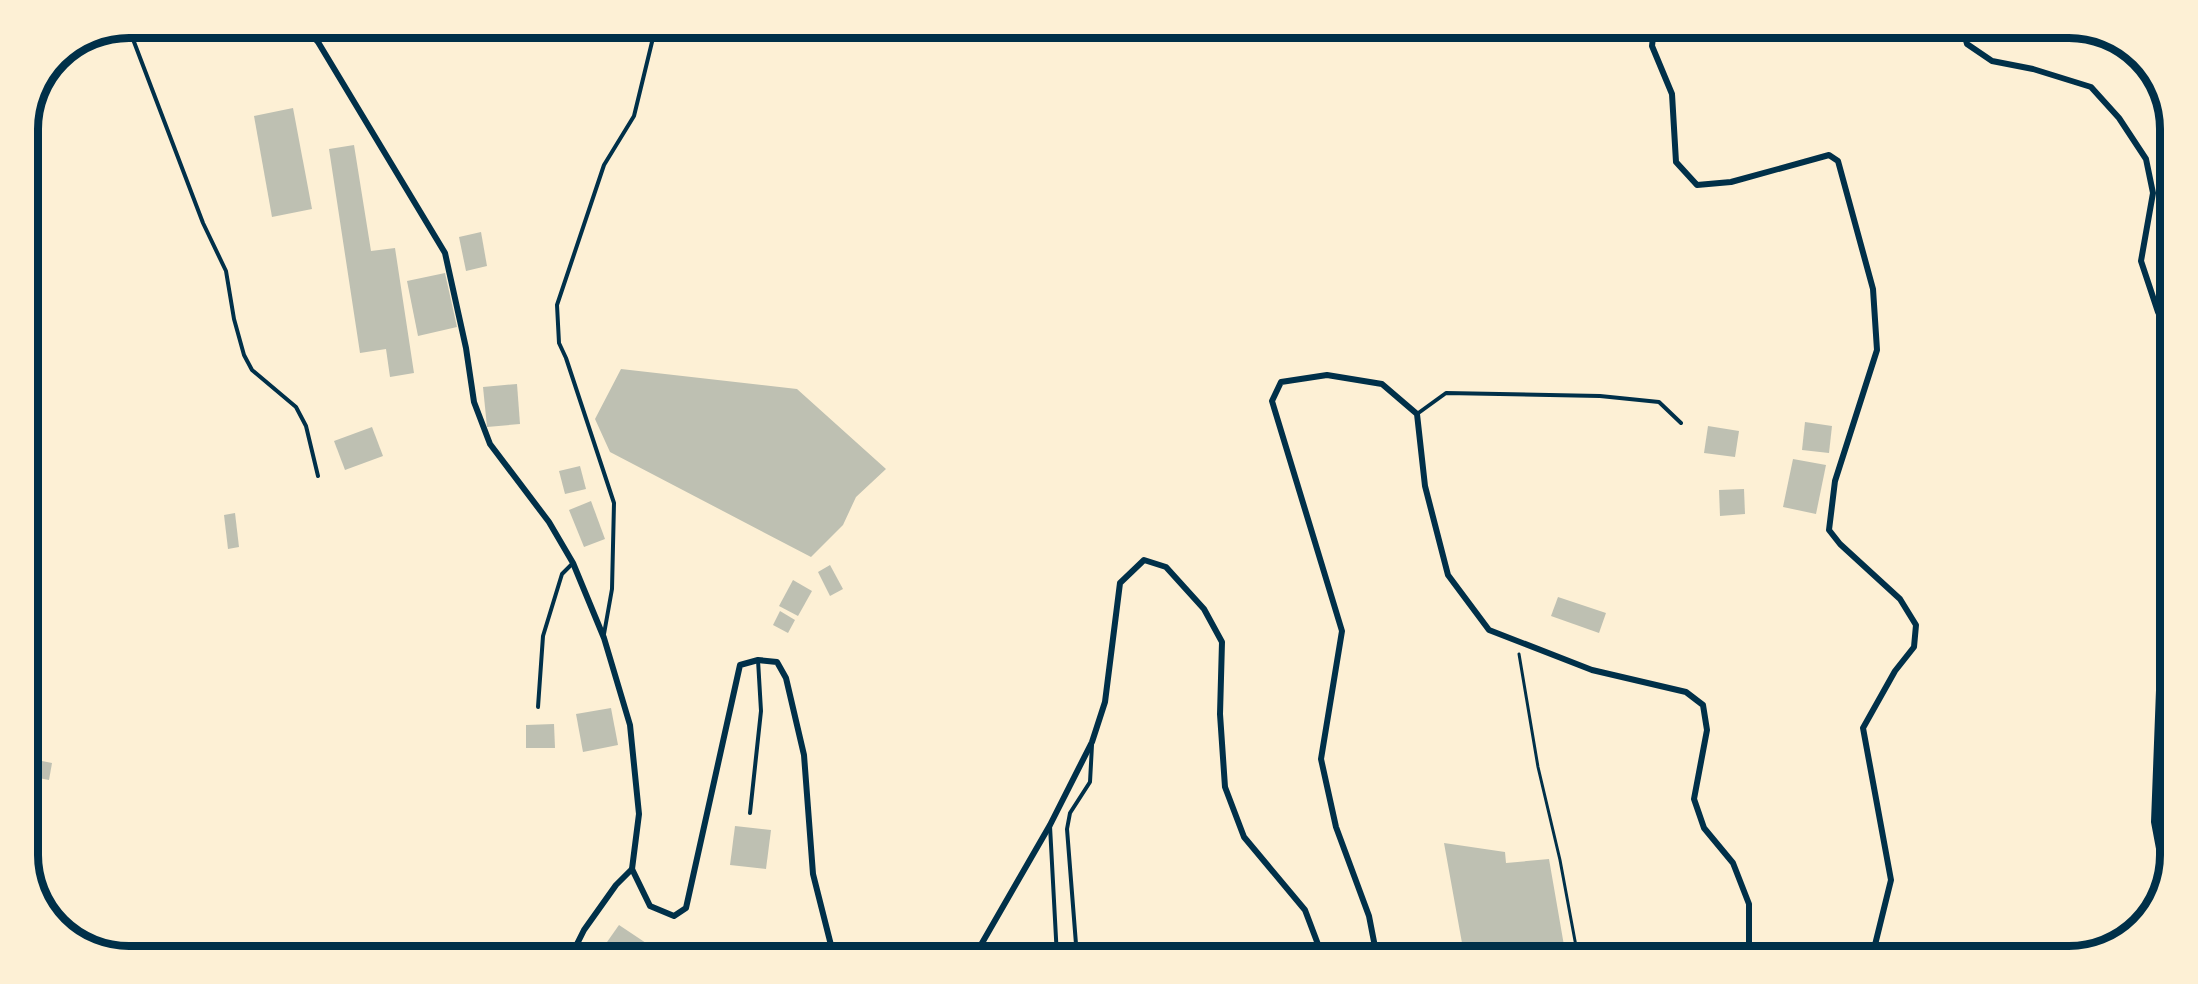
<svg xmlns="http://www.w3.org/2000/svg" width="2198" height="984" font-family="'Exo 2',sans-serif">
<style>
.building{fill:#bec0b2}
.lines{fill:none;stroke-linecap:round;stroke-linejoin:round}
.path{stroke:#003049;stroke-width:3}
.service{stroke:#003049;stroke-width:4}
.minor{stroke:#003049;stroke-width:6}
.rim{fill:none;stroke:#003049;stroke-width:8}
</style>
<rect width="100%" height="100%" fill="#fdf0d5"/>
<!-- building -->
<g class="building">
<path d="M293,108L312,209L272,217L254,116Z"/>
<path d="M354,145L371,251L395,248L414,373L390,377L386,349L360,353L329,149Z"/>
<path d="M481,232L487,266L466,271L459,237Z"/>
<path d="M445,273L457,327L418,336L407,281Z"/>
<path d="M621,369L797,389L886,469L856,497L843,525L811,557L610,452L595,419Z"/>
<path d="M517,384L520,424L487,427L483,387Z"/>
<path d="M1805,422L1832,426L1829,453L1802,450Z"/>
<path d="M1708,426L1739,431L1735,457L1704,453Z"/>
<path d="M372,427L383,456L345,470L334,441Z"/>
<path d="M1793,459L1826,465L1816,514L1783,507Z"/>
<path d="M580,466L586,489L565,494L559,471Z"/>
<path d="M1744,489L1745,514L1720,516L1719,490Z"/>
<path d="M591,501L605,539L584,547L569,510Z"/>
<path d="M235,513L239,547L228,549L224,515Z"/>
<path d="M830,565L843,589L830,596L818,572Z"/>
<path d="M793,580L812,591L798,616L779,606Z"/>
<path d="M1558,597L1606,613L1599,633L1551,616Z"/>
<path d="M780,611L795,620L788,633L773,625Z"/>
<path d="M611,708L618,745L583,752L576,714Z"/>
<path d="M554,724L555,748H526V725Z"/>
<path d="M32,759L52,763L49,780L28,776Z"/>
<path d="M735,826L771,830L766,869L730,865Z"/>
<path d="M1444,843L1505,852L1506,863L1549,859L1566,957H1551L1462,943Z"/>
<path d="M619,925L646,943L636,957H608L600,952Z"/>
</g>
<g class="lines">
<!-- path -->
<path class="path" d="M1519,654L1538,767L1560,860L1578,957"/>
<!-- service -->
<g class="service">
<path d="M131,34L203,223L226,271L234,319L244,355L252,370L296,407L306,426L318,476"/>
<path d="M1417,414L1446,393L1600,396L1659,402L1681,423"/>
<path d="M604,634L612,589L614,503L566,358L559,343L557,305L604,165L634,116L652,42"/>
<path d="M538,707L543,636L562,574L573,563"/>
<path d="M750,813L761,711L758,660"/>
<path d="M1050,826L1057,957"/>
<path d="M1077,957L1067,829L1070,813L1090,782L1092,745"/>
</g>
<!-- minor -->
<g class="minor">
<path d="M1962,27L1967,44L1992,61L2033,69L2091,87L2119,118L2146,159L2153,193L2141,261L2158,312L2169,335"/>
<path d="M1654,29L1652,46L1672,94L1676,162L1697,185L1731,182L1829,155L1838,161L1873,289L1877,350L1835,481L1829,530L1840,544L1900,599L1916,625L1914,647L1895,671L1863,728L1891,880L1872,957"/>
<path d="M311,34L318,42L445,253L466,348L474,402L490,444L549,522L573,563L604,638L630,725L639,814L632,869L650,906L674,916L686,908L740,665L758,660L777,662L786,678L804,755L813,874L834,957"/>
<path d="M2163,870L2154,822L2160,664L2166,652"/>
<path d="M557,957L577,944L584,930L616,885L632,869"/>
<path d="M974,957L1050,825L1092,742L1105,702L1120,583L1144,560L1166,567L1204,609L1222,642L1220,714L1225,787L1244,837L1305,910L1319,947L1321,957"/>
<path d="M1374,957L1376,952L1369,916L1336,827L1321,759L1342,631L1272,401L1281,382L1327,375L1382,384L1417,414L1425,486L1448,575L1489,630L1592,670L1686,692L1703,705L1707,730L1694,799L1704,828L1733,863L1749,904V952L1752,957"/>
</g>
</g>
<!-- crop -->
<path d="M0 0H2198V984H0ZM129 38H2069A91 91 0 0 1 2160 129V855A91 91 0 0 1 2069 946H129A91 91 0 0 1 38 855V129A91 91 0 0 1 129 38Z" fill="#fdf0d5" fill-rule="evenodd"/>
<path class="rim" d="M129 38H2069A91 91 0 0 1 2160 129V855A91 91 0 0 1 2069 946H129A91 91 0 0 1 38 855V129A91 91 0 0 1 129 38Z"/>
</svg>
